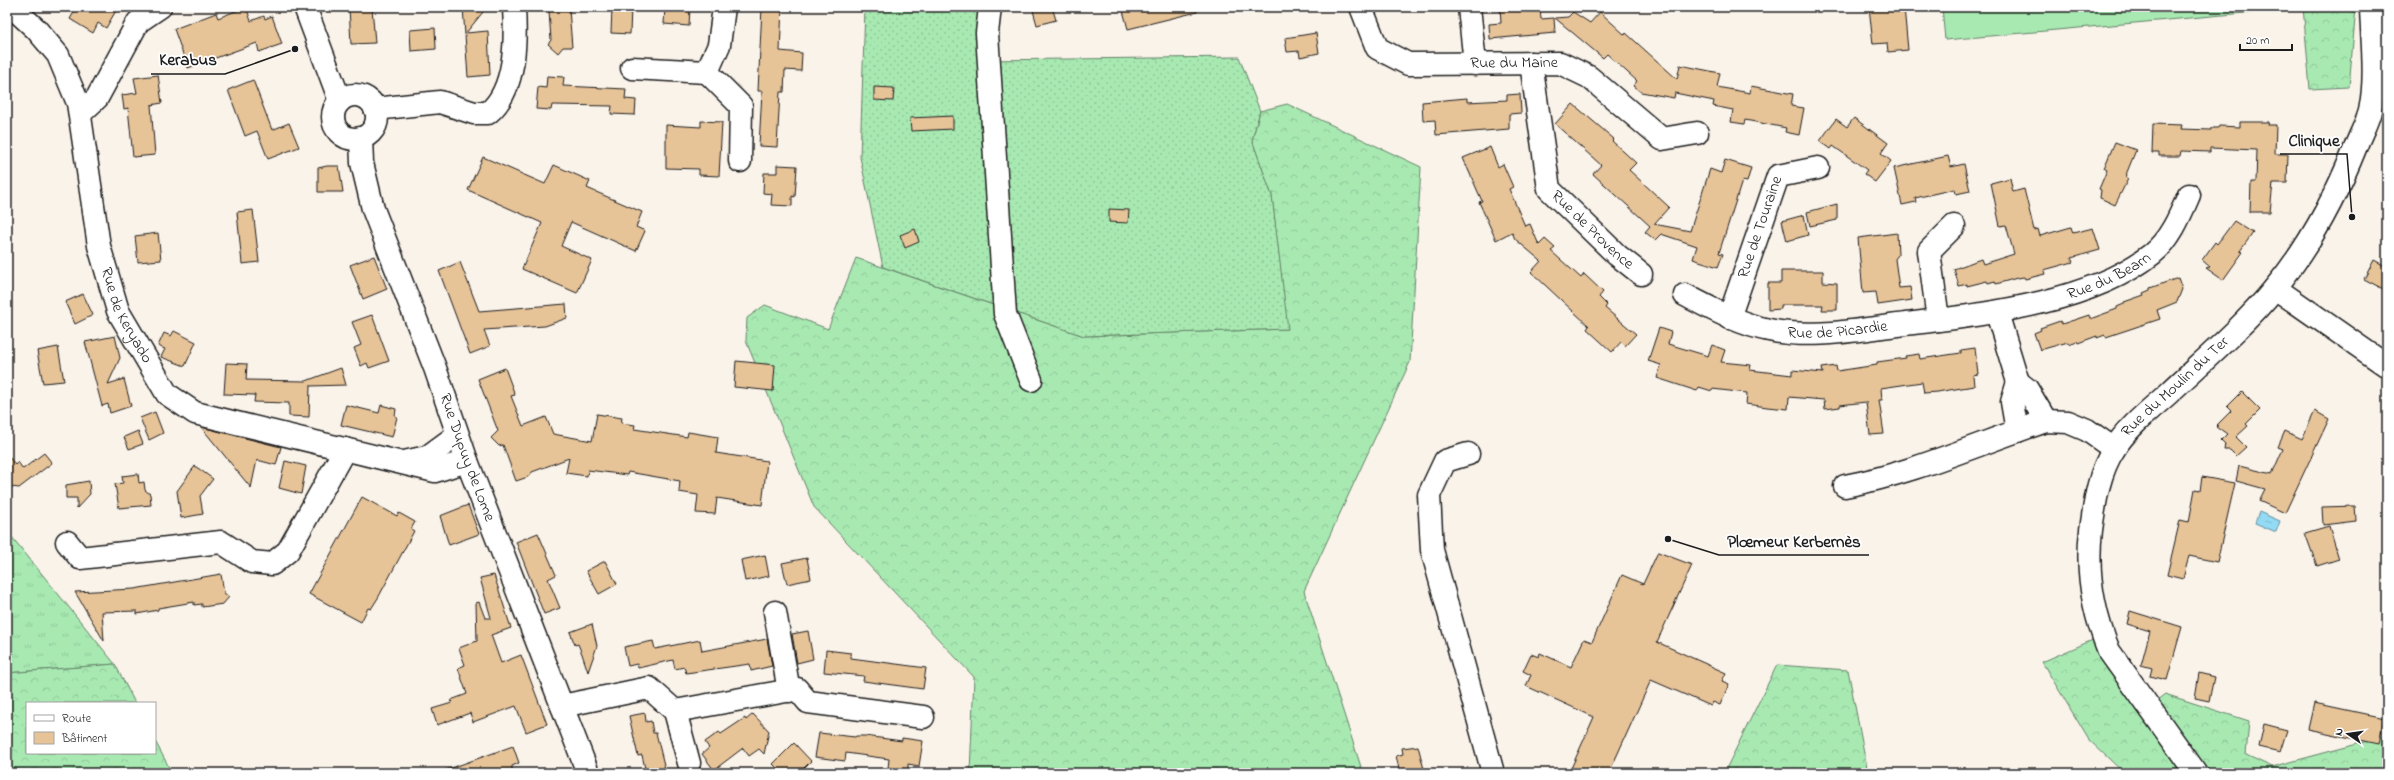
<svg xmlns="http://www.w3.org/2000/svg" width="2394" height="780" font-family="'Indie Flower',sans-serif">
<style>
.grass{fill:url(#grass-tufts);stroke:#628267}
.forest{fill:url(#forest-crowns);stroke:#628267}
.garden{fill:url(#garden-dots);stroke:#628267}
.pitch{fill:#a8e9b2;stroke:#628267}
.water{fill:url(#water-ripples);stroke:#638e9e}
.building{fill:#e7c398;stroke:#1c1c1c}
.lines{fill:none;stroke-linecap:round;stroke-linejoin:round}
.minor-casing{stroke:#1c1c1c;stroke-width:25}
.minor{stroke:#fff;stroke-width:22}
.labels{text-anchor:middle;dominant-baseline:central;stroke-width:3.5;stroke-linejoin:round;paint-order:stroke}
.street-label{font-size:16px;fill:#1c1c1c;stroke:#fff}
.leader{fill:none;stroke:#1c1c1c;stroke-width:1.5}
.callout-dot{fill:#1c1c1c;stroke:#fff;stroke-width:1.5}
.callout-label{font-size:17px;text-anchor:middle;font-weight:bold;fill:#1c1c1c;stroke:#fff;stroke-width:3.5;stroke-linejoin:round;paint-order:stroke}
</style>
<defs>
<pattern id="grass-tufts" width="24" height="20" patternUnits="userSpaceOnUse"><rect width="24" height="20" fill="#a8e9b2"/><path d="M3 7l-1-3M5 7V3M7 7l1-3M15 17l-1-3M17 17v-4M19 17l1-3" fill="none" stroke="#90c798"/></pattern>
<pattern id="forest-crowns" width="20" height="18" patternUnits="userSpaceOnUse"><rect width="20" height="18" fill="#a8e9b2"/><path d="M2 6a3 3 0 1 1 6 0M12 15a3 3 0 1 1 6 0" fill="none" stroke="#90c798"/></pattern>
<pattern id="garden-dots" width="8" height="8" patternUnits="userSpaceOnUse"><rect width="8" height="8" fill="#a8e9b2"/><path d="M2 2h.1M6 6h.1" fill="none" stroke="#90c798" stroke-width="1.8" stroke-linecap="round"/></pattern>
<pattern id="water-ripples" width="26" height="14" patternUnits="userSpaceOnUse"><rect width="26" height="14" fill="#93daf4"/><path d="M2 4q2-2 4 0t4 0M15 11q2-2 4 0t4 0" fill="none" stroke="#7ebad1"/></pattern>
</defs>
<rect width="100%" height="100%" fill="#faf3ea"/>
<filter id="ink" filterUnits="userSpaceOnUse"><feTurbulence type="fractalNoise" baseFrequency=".025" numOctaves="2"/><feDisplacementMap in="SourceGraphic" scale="8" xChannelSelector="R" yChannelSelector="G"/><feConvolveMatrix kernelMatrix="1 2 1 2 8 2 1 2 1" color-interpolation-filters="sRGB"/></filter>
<g filter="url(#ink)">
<!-- grass -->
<path class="grass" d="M7,531L115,664L7,673Z"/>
<!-- forest -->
<g class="forest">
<path d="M2303,7H2356L2349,87L2310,89Z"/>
<path d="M1287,104L1421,167L1410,362L1304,591L1363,773H970L974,677L814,507L746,341L747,318L765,305L828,329L856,258L1084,336L1287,329L1272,196L1252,140L1260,111Z"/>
<path d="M2095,639L2141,712L2165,694L2249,721L2246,755L2272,767L2387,736V773H2124L2089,740L2042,662Z"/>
<path d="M115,664L135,703H27V753H155V741L172,773H7V673Z"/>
<path d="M1777,665L1848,670L1868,773H1720L1727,767Z"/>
</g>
<!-- garden -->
<path class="garden" d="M865,7H981L985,60L1239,57L1260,111L1252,140L1272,196L1288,329L1084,336L883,267L860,157Z"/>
<!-- pitch -->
<path class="pitch" d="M1942,7H2301V8L1945,40Z"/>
<!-- water -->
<path class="water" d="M2259,512L2280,521L2276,532L2255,523Z"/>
<!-- building -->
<g class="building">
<path d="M77,7H118L106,28L98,23L93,33L70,19Z"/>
<path d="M246,7L251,21L264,16L265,19L272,16L282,44L259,52L257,43L188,68L174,29L216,13L218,18Z"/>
<path d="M349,7H372L375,43L351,44Z"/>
<path d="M463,7H487L466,33L488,31L490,75L468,77Z"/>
<path d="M612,7H631L630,34L611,33Z"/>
<path d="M665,7H690L689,26L664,24Z"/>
<path d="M762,7H782L780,51L802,53L801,71L785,70L784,92H780L777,147L759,146L762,91H758Z"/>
<path d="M1032,7H1052L1056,20L1037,25Z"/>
<path d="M1122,7H1196L1197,12L1128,29Z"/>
<path d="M1500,7H1540L1541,19L1554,18L1555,33L1490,39L1489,24L1501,23Z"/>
<path d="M1869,7H1904L1908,50L1888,52L1887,43L1873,44Z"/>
<path d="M569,9L572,47H563L558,53L548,44L551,40L549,11Z"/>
<path d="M1573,12L1590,23L1600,12L1625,35L1626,33L1677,79L1680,65L1720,73L1717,87L1750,93L1751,86L1793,94L1791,106L1804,108L1799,135L1785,132L1786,128L1766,124L1745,120L1744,124L1731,122L1733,110L1713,106L1714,101L1675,93L1674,98L1641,92L1633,86L1637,81L1607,54L1603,58L1555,18L1568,17Z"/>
<path d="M435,28L436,49L411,51L410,30Z"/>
<path d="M1316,33L1319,53L1300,57L1299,51L1287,52L1285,38Z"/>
<path d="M158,75L162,103L151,105L155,155L133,157L128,108L124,109L122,95L137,93L134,78Z"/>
<path d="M547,76L564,77L563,86L626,89L625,99L636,100L635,115L611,114L612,106L552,105L551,110L536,109L538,87L546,88Z"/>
<path d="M253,80L272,130L289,123L299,147L268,159L257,131L245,136L228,90Z"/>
<path d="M874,87L894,88L893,101L874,100Z"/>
<path d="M1520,94L1521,113L1509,114V129L1436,135L1435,120L1423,121L1422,102L1467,98V102L1507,100V95Z"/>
<path d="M1573,104L1614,139L1612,141L1636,163L1629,170L1669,207L1654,224L1690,231L1710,169L1721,173L1725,160L1751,168L1747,182L1742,181L1736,200L1719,253L1723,254L1718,267L1693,259L1697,246L1661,234L1655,240L1645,232L1650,226L1593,174L1601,165L1555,124Z"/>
<path d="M953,116V129L911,131L910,118Z"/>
<path d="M1854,118L1888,143L1881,153L1891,161L1875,182L1864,174L1867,170L1833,146L1831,149L1820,141L1836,119L1847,127Z"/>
<path d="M701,121L722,122L719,176L699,175V169L666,168V125L701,127Z"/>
<path d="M2240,122H2269L2268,125H2276L2275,154H2288L2287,183H2273L2270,212H2250L2251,182H2256L2257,150L2210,148V152L2181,151L2180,156H2159V153H2152L2153,124L2182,125L2181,129L2211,130V128H2218L2219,126L2240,127Z"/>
<path d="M2115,142L2136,150L2125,177L2128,179L2115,205L2100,198L2101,190L2099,189L2107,170L2104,168Z"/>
<path d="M1490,147L1498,167L1503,164L1513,187L1509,189L1525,226L1530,224L1539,245L1545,239L1555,248L1551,251L1581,278L1584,274L1603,292L1599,297L1607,305L1605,308L1636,334L1625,346L1621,342L1612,352L1587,329L1589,326L1531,272L1541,261L1515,239L1512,232L1496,240L1479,202L1482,201L1463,158Z"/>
<path d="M1948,156L1951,167L1964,164L1970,191L1956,194L1955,189L1915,198L1916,202L1902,205L1894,168Z"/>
<path d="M483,157L545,184L554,165L590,181L587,188L642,212L636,227L645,231L636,251L571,222L561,246L592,260L577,293L522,269L542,223L468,190Z"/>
<path d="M777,165L797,166L795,197L792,196V206L771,205L772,194L763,193L764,173H777Z"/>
<path d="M327,166H339L343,192H318V168Z"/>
<path d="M2010,178L2013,192L2024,189L2034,230L2038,229L2040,236L2071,227L2073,233L2093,228L2100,250L2071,258L2073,262L2044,270L2045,274L2025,279L2024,277L2017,278L1996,284L1995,281L1988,283L1987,281L1967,286V284L1959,286L1954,269L1981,259L1983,264L2014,254L2006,225L2000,226L1991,183Z"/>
<path d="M1837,204V220L1810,226L1807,212Z"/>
<path d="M1109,209L1129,210L1128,223L1109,222Z"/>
<path d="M253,210L259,262L242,264L237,212Z"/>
<path d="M1804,215L1808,235L1787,241L1782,221Z"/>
<path d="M2234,221L2253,233L2240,251L2243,252L2223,280L2206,268L2210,267L2202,260L2215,242L2217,244Z"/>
<path d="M915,229L919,242L905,248L900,235Z"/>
<path d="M158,233L161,260L138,262L135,236Z"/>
<path d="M1897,233L1898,255L1895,259L1899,288L1910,287L1912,300L1878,305L1876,292L1863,293L1858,238Z"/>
<path d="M374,256L387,289L363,299L350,265Z"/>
<path d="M2374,260L2387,267V291L2364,279Z"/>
<path d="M460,262L479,311L566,304L567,318L545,326L484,330L490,346L470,354L439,271Z"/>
<path d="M1781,271H1823V282L1837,283V310H1822L1823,305H1781V309L1768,310V283H1781Z"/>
<path d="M2178,278L2182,289L2177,302L2157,310L2160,319L2106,337L2105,335L2097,338V336L2078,343L2077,341L2069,344L2068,342L2040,350L2034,333L2041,330L2040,328L2060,321L2062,324L2089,315L2090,319L2117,309V307L2124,304V302L2144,295L2143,293L2150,290V288Z"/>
<path d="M83,294L93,315L75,324L65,302Z"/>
<path d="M372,315L389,361L369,368L367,363L361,366L354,348L361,345L352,322Z"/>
<path d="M1659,328L1671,332L1668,344L1708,356L1712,345L1725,350L1721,362L1751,365L1750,370L1792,375V370L1823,373L1822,368L1836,366L1837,371L1877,365V362L1906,358L1905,356L1919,354L1920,359L1961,353V350L1975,348L1978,374L1973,375L1974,386L1937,392L1924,393L1922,382L1881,388L1882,400H1879L1884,434L1870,435L1866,402L1840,405V407L1825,409L1824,400L1789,397L1788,409L1767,407L1746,404L1747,393L1712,389V391L1699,387L1697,391L1657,378L1661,365L1648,361Z"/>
<path d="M174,331L196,342L185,366L161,357L165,349L158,346L164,333L171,336Z"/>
<path d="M115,336L120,358L108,384L124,379L131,406L110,413L108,404L102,406L85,342Z"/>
<path d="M58,347L64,381L43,383L37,351Z"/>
<path d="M736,361L775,365L773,391L734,387Z"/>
<path d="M226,363L247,364L246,380L306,381L341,368L346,385L310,386L309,417L289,416V403L254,402L255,395L224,394Z"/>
<path d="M505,368L515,395L511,396L523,426L546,417L553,434L592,441L597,414L622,418L621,423L635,425L634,429L687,437L688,432L718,437L716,453L767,461L762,505L717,498L715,514L696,513L698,495L679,492L680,481L628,472L627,475L588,470L587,476L566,473L569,458L532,472L528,477L516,481L503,445L499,446L491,438L498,431L478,379Z"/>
<path d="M2242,392L2260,410L2246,424L2248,426L2236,437L2246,447L2236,456L2230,450H2224L2225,444L2221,440L2227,434L2216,426L2231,411L2227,407Z"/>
<path d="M346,405L379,413L381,405L396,409L395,416L397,417L392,437L341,425Z"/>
<path d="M2315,411L2329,419L2285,513L2259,501L2265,489L2236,481L2239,466L2272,474L2283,449L2278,447L2285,431L2302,439Z"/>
<path d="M155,412L163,433L149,440L140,418Z"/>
<path d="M201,427L281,447L276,465L257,460L251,488Z"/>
<path d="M138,431L143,444L129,449L124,437Z"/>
<path d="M44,453L52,463L19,488L11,487L7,482V454L15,465L18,462L23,469Z"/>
<path d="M285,461L306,466L301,494L279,488Z"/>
<path d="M195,466L213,479L200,496L203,514L181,518L177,491Z"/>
<path d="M138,474L139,483L144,482L145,490L150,494L151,505L119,508L115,484L123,483L122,476Z"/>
<path d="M2202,477L2235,483L2217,562L2189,556L2183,579L2167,575L2180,520L2189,522L2195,489L2200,490Z"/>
<path d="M89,481L90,494L77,508V498H66V485Z"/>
<path d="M362,497L397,516L399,513L415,522L411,529L414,531L378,598L371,609L368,608L361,622L309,594Z"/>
<path d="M468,505L479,534L449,545L440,516Z"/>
<path d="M2355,506L2356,521L2323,525L2322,507Z"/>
<path d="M2329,526L2339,559L2317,566L2305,533Z"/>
<path d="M538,533L556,575L548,579L560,608L544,614L516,542Z"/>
<path d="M1658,552L1692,565L1657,642L1726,673L1722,681L1729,684L1720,705L1713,702L1711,706L1651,680L1609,773H1569L1594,717L1526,686L1531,675L1523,671L1531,654L1539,657L1540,653L1571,667L1584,639L1592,642L1622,575L1643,584Z"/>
<path d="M765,555L769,576L745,581L741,560Z"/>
<path d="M807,558L811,579L787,584L782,563Z"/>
<path d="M605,561L617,584L599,594L586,571Z"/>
<path d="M221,574L224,593L229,597L223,604L202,607V604L194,605V602L158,608V610L137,614V611L102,612L104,641L75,592L134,589Z"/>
<path d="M494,575L511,628L491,635L501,663L521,655L547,724L526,732L516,706L473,722L470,713L437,725L432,709L452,703L451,700L467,694L458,668L465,665L459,648L477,641L476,603L479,602L485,618H491L480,578Z"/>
<path d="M2130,611L2182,627L2167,680L2150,676L2152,668L2141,665L2150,631L2127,624Z"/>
<path d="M592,624L597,646L588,672L582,654L578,644L575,645L570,632Z"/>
<path d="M808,631L813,659L797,663L792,634Z"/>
<path d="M767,639L772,666L751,671L750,664L686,673L684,667L675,669L673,660L638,668L637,664L628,666L624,647L653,641L655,649L700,640L702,651Z"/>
<path d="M826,650L851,653V658L926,668L923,689L863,681L864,676L824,672Z"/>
<path d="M2199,673L2214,677L2209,701L2195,698Z"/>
<path d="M2314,703L2384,718L2379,744L2308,729Z"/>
<path d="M645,713L646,722L651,721L653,733H656L666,773H646L642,755L638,756L629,716Z"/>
<path d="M753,714L769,731L764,754L759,749L749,756L743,748L714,770L702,754L709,748L705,742L719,732L721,734L745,718L746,720Z"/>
<path d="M2264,724L2287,730L2280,752L2259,747Z"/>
<path d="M819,733L855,737L856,736H865L902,741V738L923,741L919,766L908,764V770L888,768L889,759L846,753L845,761L815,757Z"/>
<path d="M794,743L811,761L799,773H782L773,764Z"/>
<path d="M513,746L519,763L512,766V773H443V771Z"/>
<path d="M1418,746L1425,773H1400L1396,756L1403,754L1402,748Z"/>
</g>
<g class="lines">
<defs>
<g id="minor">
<path id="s1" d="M12,7L36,29L58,55L78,103L99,246L118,311L167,394L195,413L435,471L467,461"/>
<path d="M305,7L340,101"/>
<path d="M724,7L719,45L707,72L741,106L740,161"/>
<path d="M990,7L987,33L1005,314L1031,380"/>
<path id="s2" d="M1361,7L1377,48L1408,64L1560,63L1589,77L1662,139L1697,133"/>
<path d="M1469,7L1475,64"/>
<path id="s3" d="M1531,63L1549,189L1617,255L1641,274"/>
<path d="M632,68L707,72"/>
<circle cx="355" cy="117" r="22"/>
<path d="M375,109L440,102L474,113H488C516,90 516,41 514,7"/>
<path d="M81,113L97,98L138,22L160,7"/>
<path id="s4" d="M361,138L362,163L373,209L435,368L467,461L588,773"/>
<path d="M2275,288L2387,366"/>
<path id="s5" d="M1685,295C1712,309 1739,324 1769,330C1811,339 1856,330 1898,325C1977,315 2088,305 2152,254C2170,240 2180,216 2189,195"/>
<path d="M1997,313L2018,382"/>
<path id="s6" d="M1729,318L1778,176L1818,168"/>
<path d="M1938,320L1929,251L1954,226"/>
<path d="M2017,431L2012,402L2018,382L2027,389L2046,421"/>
<path d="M1468,454L1445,461L1429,495L1432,550L1493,773"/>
<path d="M404,462L427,457L457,435"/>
<path d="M1845,486C1915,473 1979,443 2046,421L2068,422L2087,430L2114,449"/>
<path d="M67,542L80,558L221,542L252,562L272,564L288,551L345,449"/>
<path d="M775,612L789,691"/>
<path d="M562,706L649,688L675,711L797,689L808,702L923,717"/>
<path d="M675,711L689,763"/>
<path id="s7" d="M2196,773L2109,651C2093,612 2086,572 2091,530C2095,502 2098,474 2114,449C2128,427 2150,410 2169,393C2205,359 2244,326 2275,288C2310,246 2336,196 2356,146C2360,135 2367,123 2370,111C2377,77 2372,42 2371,7"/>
</g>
</defs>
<!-- minor casing -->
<use href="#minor" class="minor-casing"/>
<!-- minor -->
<use href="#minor" class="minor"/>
</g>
</g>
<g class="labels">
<!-- street labels -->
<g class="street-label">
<text stroke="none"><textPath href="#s2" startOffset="185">Rue du Maine</textPath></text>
<text stroke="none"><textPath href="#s3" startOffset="187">Rue de Provence</textPath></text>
<text stroke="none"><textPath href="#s6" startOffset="96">Rue de Touraine</textPath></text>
<text stroke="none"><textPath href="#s5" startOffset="439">Rue du Bearn</textPath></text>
<text stroke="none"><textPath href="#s1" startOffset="338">Rue de Keryado</textPath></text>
<text stroke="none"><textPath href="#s5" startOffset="160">Rue de Picardie</textPath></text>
<text stroke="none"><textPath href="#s7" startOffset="446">Rue du Moulin du Ter</textPath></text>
<text stroke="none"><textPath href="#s4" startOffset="338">Rue Dupuy de Lome</textPath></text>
</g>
</g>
<!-- callouts -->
<path class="leader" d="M295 49L225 74H151M2352 217L2347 154H2280M1668 539L1719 555H1869"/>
<g class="callout-dot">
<circle cx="295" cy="49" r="4"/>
<circle cx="2352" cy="217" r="4"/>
<circle cx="1668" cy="539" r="4"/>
</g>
<g class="callout-label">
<text x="188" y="65">Kerabus</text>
<text x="2314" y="146">Clinique</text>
<text x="1794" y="547">Plœmeur Kerbernès</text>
</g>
<!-- margin -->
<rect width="2394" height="780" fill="none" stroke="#fff" stroke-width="24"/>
<rect x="12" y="12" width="2370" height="756" fill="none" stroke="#1c1c1c" stroke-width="1.5" filter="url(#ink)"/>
<!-- legend -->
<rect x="26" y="702" width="130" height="52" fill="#ffffff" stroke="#a4a4a4"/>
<rect x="34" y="715" width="20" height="6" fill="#ffffff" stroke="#a4a4a4"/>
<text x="62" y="722" font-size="12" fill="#1c1c1c">Route</text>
<rect x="34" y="732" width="20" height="12" fill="#e7c398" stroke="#a4a4a4"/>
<text x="62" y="742" font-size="12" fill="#1c1c1c">Bâtiment</text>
<!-- north arrow -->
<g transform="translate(2348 734) rotate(283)" stroke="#ffffff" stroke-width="3" paint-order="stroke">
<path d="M0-3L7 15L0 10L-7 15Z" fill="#1c1c1c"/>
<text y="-6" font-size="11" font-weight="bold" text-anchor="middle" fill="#1c1c1c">N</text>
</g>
<!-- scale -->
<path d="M2240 44v6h52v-6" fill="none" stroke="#1c1c1c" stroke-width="2"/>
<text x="2246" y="44" font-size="12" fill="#1c1c1c" stroke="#ffffff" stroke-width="3" paint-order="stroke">20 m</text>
</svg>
